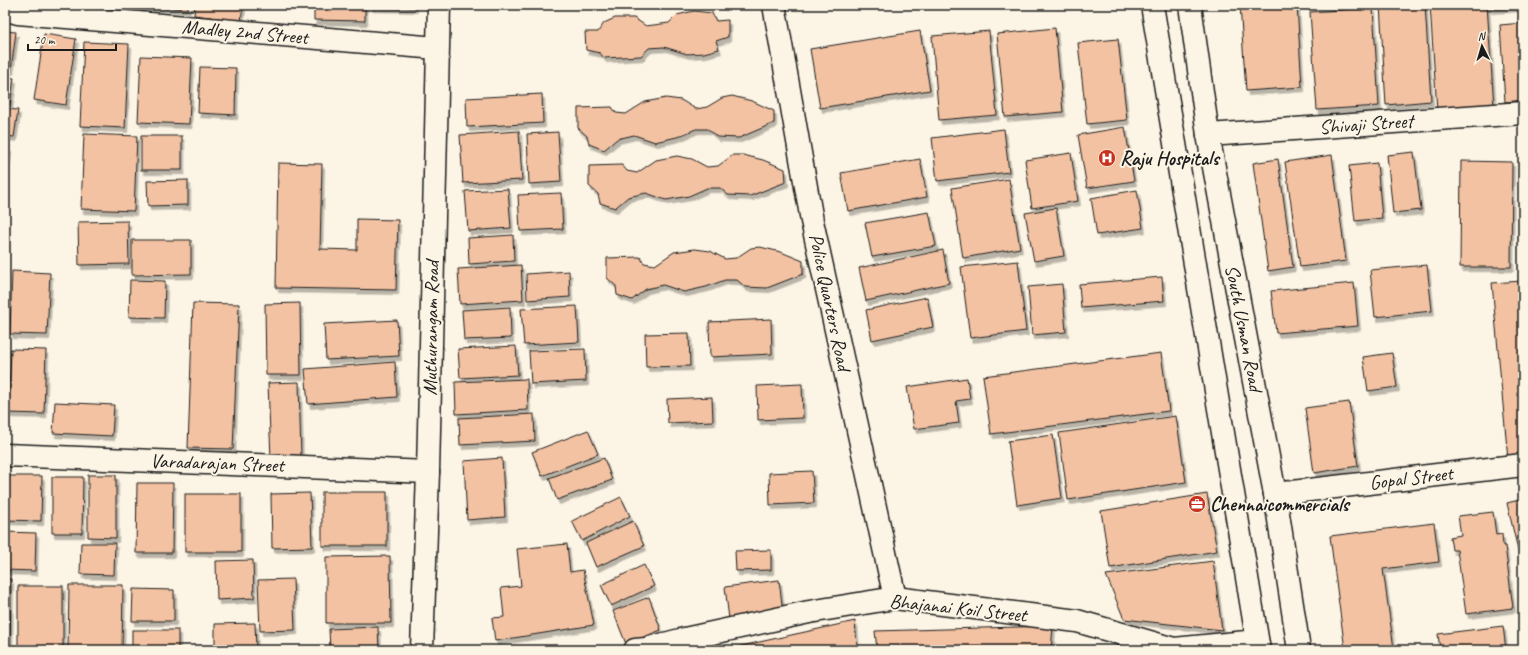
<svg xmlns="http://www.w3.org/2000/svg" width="1528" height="655" font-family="Caveat,sans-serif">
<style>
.building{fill:#f3c2a2;stroke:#1c1c1c;filter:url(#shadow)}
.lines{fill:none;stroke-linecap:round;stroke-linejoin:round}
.minor-casing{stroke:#1c1c1c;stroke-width:25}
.secondary-casing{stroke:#1c1c1c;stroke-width:25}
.minor{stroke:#fcf5e5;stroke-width:22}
.secondary{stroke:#fcf5e5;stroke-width:22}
.labels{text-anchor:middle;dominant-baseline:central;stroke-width:4;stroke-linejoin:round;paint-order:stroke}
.street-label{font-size:20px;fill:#1c1c1c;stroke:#fcf5e5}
.poi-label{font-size:20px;font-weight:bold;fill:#1c1c1c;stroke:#fcf5e5;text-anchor:start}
</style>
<defs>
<filter id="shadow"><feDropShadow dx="2.5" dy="4.5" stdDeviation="0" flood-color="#0004"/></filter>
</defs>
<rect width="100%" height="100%" fill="#fcf5e5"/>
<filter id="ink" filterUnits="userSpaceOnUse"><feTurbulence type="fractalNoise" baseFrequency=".025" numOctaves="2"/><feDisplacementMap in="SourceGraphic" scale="8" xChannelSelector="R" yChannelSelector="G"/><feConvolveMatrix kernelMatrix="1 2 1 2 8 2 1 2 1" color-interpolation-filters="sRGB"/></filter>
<g filter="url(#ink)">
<!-- building -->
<g class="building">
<path d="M100,5H143L142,13L100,8Z"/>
<path d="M151,5H188V9L150,7Z"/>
<path d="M195,5H243L241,21L194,15Z"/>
<path d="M314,5H365V21L314,20Z"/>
<path d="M370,5H415V8L370,7Z"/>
<path d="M1240,5H1297L1302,87L1246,91Z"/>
<path d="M1380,5H1425L1431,101L1386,105Z"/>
<path d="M1430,5H1487L1494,107L1437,111Z"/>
<path d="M1489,5H1523V7L1489,9Z"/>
<path d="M1373,8L1379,106L1317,110L1310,12Z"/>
<path d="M694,11L712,13L716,21L728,20V37L716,41L719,49L704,53L687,54L664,47L649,48L641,56L604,58L600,53L586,50L585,32H598L604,23L615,18H634L646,26L669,23L677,15Z"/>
<path d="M1523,23V100L1505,102L1500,25Z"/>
<path d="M1055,28L1063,112L1005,117L997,34Z"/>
<path d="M5,31L16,32L11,70L5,69Z"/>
<path d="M920,31L930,90L820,108L810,49Z"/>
<path d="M989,31L997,115L939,120L932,36Z"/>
<path d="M44,34L76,39L66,105L34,100Z"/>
<path d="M1118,39L1127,120L1087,124L1078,43Z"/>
<path d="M84,42L129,44L125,128L80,126Z"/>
<path d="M141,56L192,58L189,124L138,122Z"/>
<path d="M200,67L236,68L235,115L198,113Z"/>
<path d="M5,77L14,78L10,105L5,104Z"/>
<path d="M542,94L543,123L467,127L466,98Z"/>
<path d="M732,96L752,101L774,111V123L739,138L717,137L708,129H696L677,137L655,142L634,135L617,139L604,150L589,144L587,136L578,128V108L612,107L616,113L626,114L645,102L666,98L681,100L696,109L707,107L722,98Z"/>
<path d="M5,109L18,110L14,137L5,136Z"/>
<path d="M1125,127L1134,181L1087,188L1078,135Z"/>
<path d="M1004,129L1009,172L937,181L932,138Z"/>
<path d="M519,131L522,180L463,183L460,135Z"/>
<path d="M558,132L561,182L529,184L527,134Z"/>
<path d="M84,134L137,136L134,211L81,209Z"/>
<rect x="141" y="136" width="41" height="34"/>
<path d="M5,147L9,148L5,181Z"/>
<path d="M1414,152L1421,210L1393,213L1387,155Z"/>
<path d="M1071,153L1078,201L1032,208L1025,160Z"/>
<path d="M733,155H743L763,160L785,169L786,182L750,196L728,195L720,188H707L689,196L666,200L646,193L628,197L615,208L600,203L598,194L589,186V166L622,165L627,171L637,173L656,160L677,156L692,159L707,167L718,166Z"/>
<path d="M1332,155L1346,261L1300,267L1285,162Z"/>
<path d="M920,159L927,197L848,211L841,173Z"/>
<path d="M1278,159L1293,267L1268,271L1253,163Z"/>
<path d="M1461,161L1512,162L1511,267H1460Z"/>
<path d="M278,163L322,164L320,249L357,250V219L398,220L396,290L276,288Z"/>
<path d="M1377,163L1382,218L1355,221L1349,166Z"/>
<path d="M1009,179L1020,248L963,258L952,188Z"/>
<path d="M188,180V205L148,206L147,181Z"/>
<path d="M508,189L511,228L468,231L465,191Z"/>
<path d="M1137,190L1143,228L1097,235L1091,198Z"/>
<path d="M561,193L563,229L520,231L518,195Z"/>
<path d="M1056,208L1064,256L1034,261L1025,213Z"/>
<path d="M929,212L936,246L872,257L865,223Z"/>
<path d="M128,221L129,264L79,265L78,222Z"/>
<path d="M513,235L514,261L469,264L468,238Z"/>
<path d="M132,240H191V274L132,275Z"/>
<path d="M760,247L781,252L803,261V274L767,288L745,287L737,280H725L706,287L684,292L663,285L646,289L632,300L617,295L616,286L607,278V258L640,257L644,263L655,265L674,252L695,249L710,251L725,259L736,258L751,248Z"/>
<path d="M943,250L949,283L866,301L859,268Z"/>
<path d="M1018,261L1026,331L970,338L961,267Z"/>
<path d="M521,265L523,300L460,304L458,269Z"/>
<path d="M1427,265L1432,311L1375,317L1370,270Z"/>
<path d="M12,271L50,273L47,335L10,334Z"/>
<path d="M569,271L570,297L527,300L526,274Z"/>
<path d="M1162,277L1164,301L1081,308L1079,284Z"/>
<path d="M130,280L165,281L164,318L129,317Z"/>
<path d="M1523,281V458L1508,460L1492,283Z"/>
<path d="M1354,283L1358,326L1276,333L1271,291Z"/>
<path d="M1062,284L1066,332L1032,335L1028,287Z"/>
<path d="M927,297L933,327L872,340L866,310Z"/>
<path d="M193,303L239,304L233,449L188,448Z"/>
<path d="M300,303L301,375H266L265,304Z"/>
<path d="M577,306L579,342L524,345L521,309Z"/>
<path d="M510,307L511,338L464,340L462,310Z"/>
<path d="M771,319L772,354L710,357L709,322Z"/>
<path d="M397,320L399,356L326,360L324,324Z"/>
<path d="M689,333L690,366L646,367L645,334Z"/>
<path d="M516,346L518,375L460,378L458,349Z"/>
<path d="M11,349L46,350L44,414L8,413Z"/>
<path d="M585,349L586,381L531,384L529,351Z"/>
<path d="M1161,353L1169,411L991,434L983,376Z"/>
<path d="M1392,353L1397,387L1368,391L1363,357Z"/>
<path d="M395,362L397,397L308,404L305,369Z"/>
<path d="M967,378L970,399L956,401L959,423L914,429L907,387Z"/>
<path d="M527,379L528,410L456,414L455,382Z"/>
<path d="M299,382L301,458L271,459L268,383Z"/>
<path d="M802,384L803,418L758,420L757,386Z"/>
<path d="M712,397L713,421L668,423L667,399Z"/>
<path d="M55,402L114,405L112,436L53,433Z"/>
<path d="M1349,402L1358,466L1314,473L1305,408Z"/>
<path d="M534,414L535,441L460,445L459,418Z"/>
<path d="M1176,416L1186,482L1068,500L1059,433Z"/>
<path d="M588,430L598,454L542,476L532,452Z"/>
<path d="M1053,435L1062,498L1017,505L1008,441Z"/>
<path d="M502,458L505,517L467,520L464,461Z"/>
<path d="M604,458L612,480L557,500L549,478Z"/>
<path d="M812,471L814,503L770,505L769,473Z"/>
<path d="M88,475H116V538L88,537Z"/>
<path d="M7,476H42L41,521L6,520Z"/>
<path d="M52,477H83L82,533H52Z"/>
<path d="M137,483H173L172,553H136Z"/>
<rect x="322" y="492" width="65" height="54"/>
<path d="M310,493L312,547L272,548L271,494Z"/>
<rect x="185" y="494" width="56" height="58"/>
<path d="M1207,494L1217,551L1110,568L1101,511Z"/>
<path d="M621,497L630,516L582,541L572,521Z"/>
<path d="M1523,499V572L1507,503Z"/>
<path d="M1493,512L1496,535L1502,534L1503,546H1505L1513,608L1466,614L1457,550H1452L1450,537L1461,535L1458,516Z"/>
<path d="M633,521L644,546L596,567L586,543Z"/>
<path d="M1434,523L1439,562L1383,569L1394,649L1345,650L1330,536Z"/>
<path d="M5,532L36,533L35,571L5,570Z"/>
<path d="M81,543H115L114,575L80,574Z"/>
<path d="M567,544L570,572L583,570L594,625L495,641L492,618L504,617L501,588L521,586L517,549Z"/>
<path d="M771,550V570L736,571L735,551Z"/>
<path d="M390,556L391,623H326V557Z"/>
<path d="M253,560L254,598L217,600L216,561Z"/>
<path d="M1213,561L1222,630L1124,619L1106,575Z"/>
<path d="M644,565L654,586L611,606L601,585Z"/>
<path d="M5,579H11L10,650H5Z"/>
<path d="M293,579L295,630L260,631L258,580Z"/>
<path d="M779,580L783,612L729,619L725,587Z"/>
<path d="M69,585H123L122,650H68Z"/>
<rect x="18" y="586" width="45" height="64"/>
<path d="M133,589L174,590V621H132Z"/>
<path d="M649,597L661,630L626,644L613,611Z"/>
<path d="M855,621L857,647L846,650H723Z"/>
<path d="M255,623L256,650H215V624Z"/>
<path d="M1053,626L1051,650H877L875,631Z"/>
<path d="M1503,626L1506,650H1440L1438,634Z"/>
<path d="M378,627L379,650H330L329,629Z"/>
<rect x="132" y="630" width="46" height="20"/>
</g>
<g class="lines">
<defs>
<g id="minor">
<path d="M774,5L812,221L895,598"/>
<path d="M5,9L18,13L437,48"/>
<path d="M1208,135L1523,113"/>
<path d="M5,455L428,472"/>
<path d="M1275,494L1523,465"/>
<path d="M422,650L428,472L439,5"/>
<path d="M635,650L646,649L680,640L809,612L895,598L1077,621L1174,649L1257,641"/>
</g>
<g id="secondary">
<path d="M1152,5L1259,650"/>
<path d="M1190,5L1208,135L1275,494L1299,650"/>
</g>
</defs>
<!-- minor casing -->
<use href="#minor" class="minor-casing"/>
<!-- secondary casing -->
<use href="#secondary" class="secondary-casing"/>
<!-- minor -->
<use href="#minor" class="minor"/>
<!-- secondary -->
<use href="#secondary" class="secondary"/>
</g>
</g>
<!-- icons -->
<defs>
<symbol id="hospital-disc" viewBox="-11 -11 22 22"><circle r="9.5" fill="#c8321e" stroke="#fcf5e5"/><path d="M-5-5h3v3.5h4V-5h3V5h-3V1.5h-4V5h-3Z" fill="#fff"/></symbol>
<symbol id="office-disc" viewBox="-11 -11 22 22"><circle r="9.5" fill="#c8321e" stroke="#fcf5e5"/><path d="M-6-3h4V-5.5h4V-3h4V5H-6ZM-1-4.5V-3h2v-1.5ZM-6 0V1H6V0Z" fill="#fff"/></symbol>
</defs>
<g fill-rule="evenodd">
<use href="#hospital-disc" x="1097" y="148" width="20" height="20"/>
<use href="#office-disc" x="1187" y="494" width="20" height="20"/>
</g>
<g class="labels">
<!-- street labels -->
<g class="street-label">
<text transform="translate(245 32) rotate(5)">Madley 2nd Street</text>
<text transform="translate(1366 124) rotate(-4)">Shivaji Street</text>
<text transform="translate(830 302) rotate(78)">Police Quarters Road</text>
<text transform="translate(431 328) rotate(-89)">Muthurangam Road</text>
<text transform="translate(1244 328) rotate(79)">South Usman Road</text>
<text transform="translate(217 463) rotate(2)">Varadarajan Street</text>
<text transform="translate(1411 478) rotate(-7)">Gopal Street</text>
<text transform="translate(958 608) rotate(6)">Bhajanai Koil Street</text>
</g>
<!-- poi labels -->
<g class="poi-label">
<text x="1120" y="158">Raju Hospitals</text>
<text x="1210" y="504">Chennaicommercials</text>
</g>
</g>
<!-- margin -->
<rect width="1528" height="655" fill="none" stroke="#fcf5e5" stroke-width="20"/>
<rect x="10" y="10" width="1508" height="635" fill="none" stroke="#1c1c1c" stroke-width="1.5" filter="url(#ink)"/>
<!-- north arrow -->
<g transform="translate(1482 46) rotate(355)" stroke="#fcf5e5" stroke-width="3" paint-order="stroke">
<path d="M0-3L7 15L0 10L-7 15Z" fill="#1c1c1c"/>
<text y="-6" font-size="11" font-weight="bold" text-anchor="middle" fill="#1c1c1c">N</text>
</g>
<!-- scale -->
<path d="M28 44v6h88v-6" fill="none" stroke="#1c1c1c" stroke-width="2"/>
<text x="34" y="44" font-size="12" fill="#1c1c1c" stroke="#fcf5e5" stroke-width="3" paint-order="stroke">20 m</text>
</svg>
